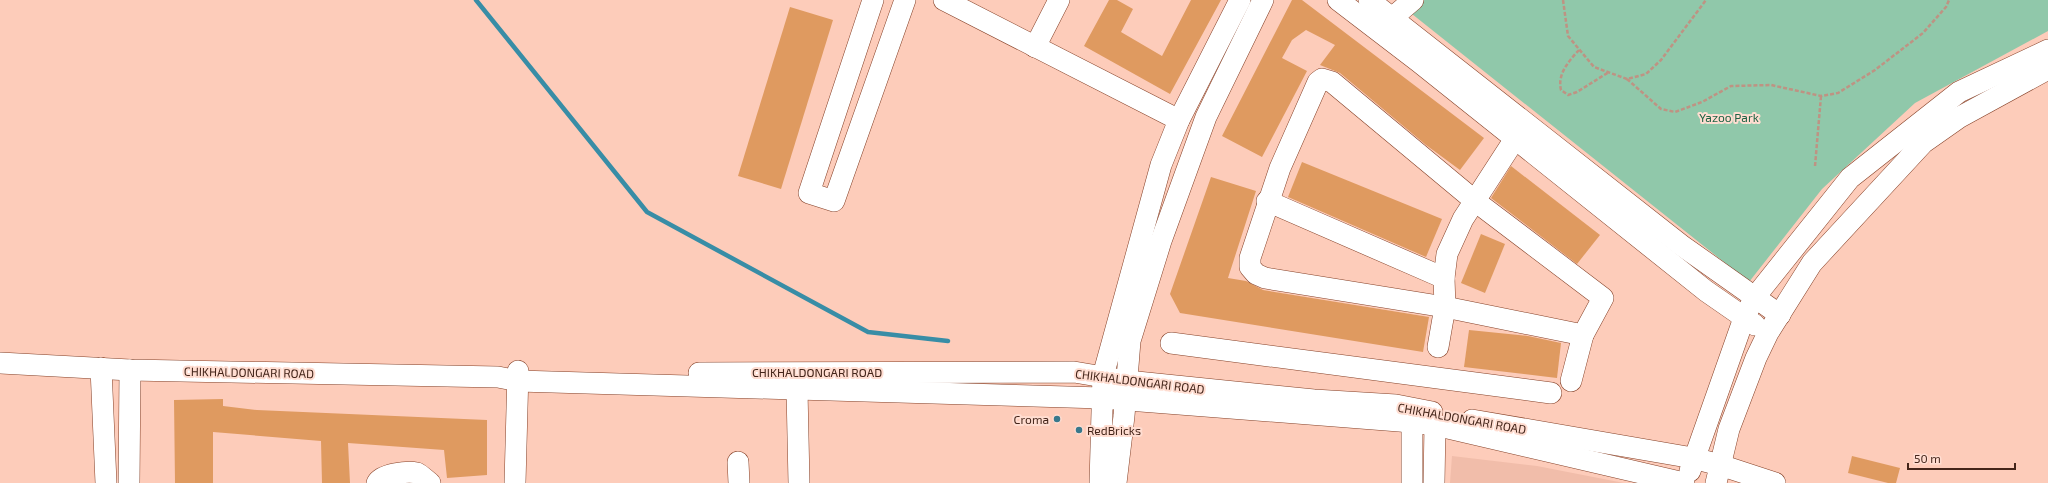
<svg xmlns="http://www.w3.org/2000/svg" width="2048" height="483" font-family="'Exo 2',sans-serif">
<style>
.built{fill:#f1bdaa}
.green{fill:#90c8aa}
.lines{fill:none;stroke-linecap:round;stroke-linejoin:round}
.stream{stroke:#388da6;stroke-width:4.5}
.building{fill:#df9a60}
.minor-casing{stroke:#854027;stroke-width:22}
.path{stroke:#be9383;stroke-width:2.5;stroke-dasharray:4 2;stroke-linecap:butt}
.minor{stroke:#fff;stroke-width:21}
.poi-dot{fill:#38788c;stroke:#ffddd1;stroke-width:1.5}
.labels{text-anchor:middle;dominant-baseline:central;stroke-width:4;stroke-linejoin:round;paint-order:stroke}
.park-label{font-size:12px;fill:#1e6243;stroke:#ffddd1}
.street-label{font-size:12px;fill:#44251a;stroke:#ffddd1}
.poi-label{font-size:12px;fill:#44251a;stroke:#ffddd1;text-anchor:end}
</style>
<rect width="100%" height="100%" fill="#fdccba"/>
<!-- built -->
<path class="built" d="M1452,456L1537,466L1624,483H1450Z"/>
<!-- green -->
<path class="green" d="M1420,0H2048V31L1915,103L1822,189L1749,282L1407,10Z"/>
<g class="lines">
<!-- stream -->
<path class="stream" d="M476,0L647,212L868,332L948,341"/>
</g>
<!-- building -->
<g class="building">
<path d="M1109,0H1117L1133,9L1121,32L1162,56L1191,0H1221L1170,94L1084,46Z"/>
<path d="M1292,0H1302L1484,138L1460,170L1426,145L1340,73L1320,65L1335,45L1306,30L1292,40L1282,58L1307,71L1262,157L1222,136Z"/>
<path d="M790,7L833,20L781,189L738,176Z"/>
<path d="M1302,162L1442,219L1426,257L1288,197Z"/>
<path d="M1511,166L1600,235L1577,264L1491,198Z"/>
<path d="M1211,177L1256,191L1228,278L1246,281L1263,290L1429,317L1423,352L1180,313L1170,294Z"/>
<path d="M1481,234L1505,244L1485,293L1461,283Z"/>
<path d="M1469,330L1528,336L1561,343L1557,378L1464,367Z"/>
<path d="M223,399V406L257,410L487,420V475L447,478L444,450L348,443L350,483H322L321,441L213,432V483H175L174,400Z"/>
<path d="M1852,456L1900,468L1896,483H1888L1848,473Z"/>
</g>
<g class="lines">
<defs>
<g id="minor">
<path d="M873,0L809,193L834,201L905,0"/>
<path d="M944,0L1179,120"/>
<path d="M1338,0L1419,62L1706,291L1755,325"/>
<path d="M1369,0L1681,245L1780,315"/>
<path d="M1392,18L1413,0"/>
<path d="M1035,47L1059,0"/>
<path d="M1322,79L1332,82L1475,201L1603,298L1583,335L1445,307L1265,278L1256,274L1250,267V258L1280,168L1318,82Z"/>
<path d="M1267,201L1444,278"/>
<path d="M1171,343L1551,393"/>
<path d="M1438,347L1445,307L1444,278L1447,254L1463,219L1522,128"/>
<path d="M0,363L130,370L498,377L518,381L1102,398L1412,422L1435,425L1684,483"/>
<path d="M101,368L106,483"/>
<path d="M699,373L1074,372L1127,381L1314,400L1396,405L1432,412"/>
<path d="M1571,381L1583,335"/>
<path d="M797,390L799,483"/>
<path d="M1472,420L1693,458L1720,465L1775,483"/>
<path d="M738,462L739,483"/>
<path d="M1690,471L1744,318L1755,297L1850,178L1959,92L2048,50"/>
<path d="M129,483L130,370"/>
<path d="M377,483C382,474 407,471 417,473C421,475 426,480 430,483"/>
<path d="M515,483L518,371"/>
<path d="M1100,483L1103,376L1161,165L1179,120L1240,0"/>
<path d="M1116,483L1124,416L1130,341L1161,241L1206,117L1263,0"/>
<path d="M1412,483V422"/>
<path d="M1434,483L1435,425"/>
<path d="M1716,483L1729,429L1756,358L1768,333L1812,263L1923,143L1960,117L2048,69"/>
</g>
</defs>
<!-- minor casing -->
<use href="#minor" class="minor-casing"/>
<!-- path -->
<g class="path">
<path d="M1563,0L1568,36L1594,67L1627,79L1646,74L1661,60L1706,0"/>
<path d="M1579,50C1569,61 1557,74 1561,90L1568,95L1577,92L1609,72"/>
<path d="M1627,79L1661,109L1675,112L1702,102L1731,86L1771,85L1821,96L1838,93L1875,70L1923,33L1946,7L1949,0"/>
<path d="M1815,166L1821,96"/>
</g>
<!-- minor -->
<use href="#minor" class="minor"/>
</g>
<!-- markers -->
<g class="poi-dot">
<circle cx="1057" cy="419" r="4"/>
<circle cx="1079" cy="430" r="4"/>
</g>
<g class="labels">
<!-- park labels -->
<g class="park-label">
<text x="1729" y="117">Yazoo Park</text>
</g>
<!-- street labels -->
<g class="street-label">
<text transform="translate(249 372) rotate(1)">CHIKHALDONGARI ROAD</text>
<text x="817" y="372">CHIKHALDONGARI ROAD</text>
<text transform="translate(1140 381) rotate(7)">CHIKHALDONGARI ROAD</text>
<text transform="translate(1462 418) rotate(10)">CHIKHALDONGARI ROAD</text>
</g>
<!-- poi labels -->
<g class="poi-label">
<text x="1049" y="419">Croma</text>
<text x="1087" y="430" text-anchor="start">RedBricks</text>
</g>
</g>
<!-- scale -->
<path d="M1908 463v6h107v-6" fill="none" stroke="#44251a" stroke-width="2"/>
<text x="1914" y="463" font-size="12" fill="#44251a" stroke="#ffddd1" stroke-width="3" paint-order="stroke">50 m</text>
</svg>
